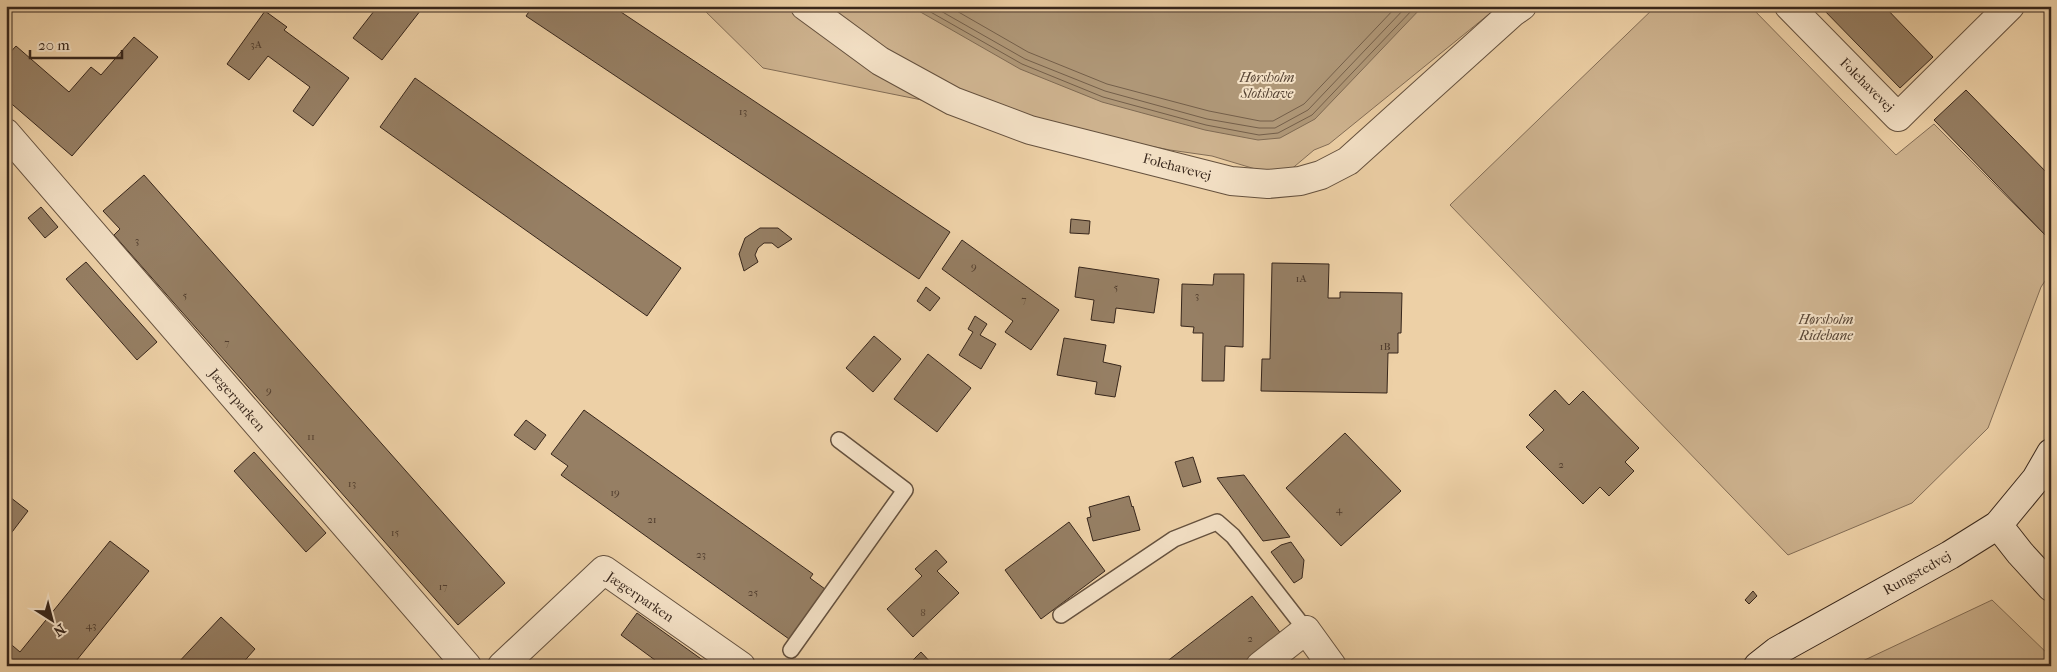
<svg xmlns="http://www.w3.org/2000/svg" width="2057" height="672" font-family="'IM FELL French Canon',serif">
<style>
.green{fill:#ceb38f;stroke:#836d56}
.water{fill:#af9777;stroke:#7f6a53}
.lines{fill:none;stroke-linecap:round;stroke-linejoin:round}
.shore{stroke:#745f4a;stroke-width:1}
.building{fill:#967f64;stroke:#38271c}
.lane-casing{stroke:#65513e;stroke-width:18}
.street-casing{stroke:#65513e;stroke-width:30}
.secondary-casing{stroke:#38271c;stroke-width:30}
.lane{stroke:#f3e0c5;stroke-width:15}
.street{stroke:#f3e0c5;stroke-width:28}
.secondary{stroke:#f3e0c5;stroke-width:28}
.labels{text-anchor:middle;dominant-baseline:central;stroke-width:4;stroke-linejoin:round;paint-order:stroke}
.number-label{font-size:11px;fill:#503d2e}
.park-label{font-size:14px;font-style:italic;fill:#564333;stroke:#f3e0c5}
.street-label{font-size:14px;fill:#38271c;stroke:#f3e0c5}
</style>
<rect width="100%" height="100%" fill="#edd0a6"/>
<filter id="stains"><feTurbulence type="fractalNoise" baseFrequency=".004" numOctaves="4"/><feColorMatrix values="0 0 0 0 .2 0 0 0 0 .09 0 0 0 0 .02 0 0 0 .5 -.17"/></filter>
<radialGradient id="worn" r=".72"><stop offset=".6" stop-color="#630" stop-opacity="0"/><stop offset="1" stop-color="#630" stop-opacity=".3"/></radialGradient>
<!-- green -->
<g class="green">
<path d="M700,6H1499L1329,144L1314,150L1282,177L1212,156L1170,150L763,68Z"/>
<path d="M1656,6H1750L1896,155L1934,124L2051,241V272L2041,287L1988,428L1912,503L1788,555L1450,205Z"/>
<path d="M1992,600L2051,657V666H1852Z"/>
</g>
<!-- water -->
<path class="water" d="M910,6H1423L1315,119L1280,138L1258,140L1205,130L1102,102L1020,69Z"/>
<g class="lines">
<!-- shore -->
<g class="shore">
<path d="M920,6L1022,64L1103,97L1206,125L1259,135L1278,133L1312,115L1416,6"/>
<path d="M932,6L1025,59L1105,91L1207,119L1259,128H1275L1308,110L1407,6"/>
<path d="M948,6L1028,52L1107,84L1209,111L1260,121H1273L1304,104L1397,6"/>
</g>
</g>
<!-- building -->
<g class="building">
<path d="M378,6H424L382,60L353,38Z"/>
<path d="M533,6H612L950,232L919,279L526,16Z"/>
<path d="M1820,6H1884L1933,57L1900,88Z"/>
<path d="M265,11L287,27L284,30L349,78L313,126L293,111L310,87L268,56L249,80L227,64Z"/>
<path d="M134,37L158,57L72,156L6,99V57L16,46L69,92L91,67L101,75Z"/>
<path d="M415,78L681,268L647,316L380,127Z"/>
<path d="M1966,90L2051,177V241L1934,120Z"/>
<path d="M144,175L505,583L458,625L114,235L120,229L103,211Z"/>
<path d="M41,207L58,227L45,238L28,218Z"/>
<path d="M1071,219L1090,221L1089,234L1070,233Z"/>
<path d="M760,228H778L792,239L778,248L772,243H764L758,248L755,255L758,262L744,271L739,254L745,238Z"/>
<path d="M962,240L1059,310L1031,350L1005,332L1013,321L942,269Z"/>
<path d="M86,262L157,342L137,360L66,279Z"/>
<path d="M1272,263L1329,264L1328,298H1340V292L1402,293L1401,333H1398V353H1388L1387,393L1261,391L1262,359H1270Z"/>
<path d="M1079,267L1159,279L1154,313L1116,308L1114,323L1091,320L1094,300L1075,297Z"/>
<path d="M1214,274H1244L1243,347L1225,346L1224,381H1202L1203,333H1193L1194,327L1181,326L1182,284L1213,285Z"/>
<path d="M926,287L940,298L930,311L917,301Z"/>
<path d="M975,316L987,324L980,335L996,344L981,369L959,355L973,332L968,329Z"/>
<path d="M874,336L901,359L873,392L846,368Z"/>
<path d="M1064,338L1106,345L1103,362L1121,366L1115,397L1095,394L1097,382L1057,375Z"/>
<path d="M928,354L971,388L937,432L894,399Z"/>
<path d="M1555,390L1569,405L1583,391L1639,448L1625,462L1634,471L1609,496L1600,487L1583,504L1526,447L1544,430L1529,415Z"/>
<path d="M584,410L813,574L810,578L825,589L789,639L561,475L568,466L551,454Z"/>
<path d="M526,420L546,435L535,450L514,435Z"/>
<path d="M1345,433L1401,491L1341,546L1286,488Z"/>
<path d="M254,452L326,533L306,552L234,471Z"/>
<path d="M1193,457L1201,482L1183,487L1175,462Z"/>
<path d="M1244,475L1290,537L1263,541L1217,478Z"/>
<path d="M6,494L28,511L6,540Z"/>
<path d="M1129,496L1132,507L1133,506L1140,530L1093,541L1087,518L1091,517L1089,507Z"/>
<path d="M1069,522L1105,571L1041,619L1005,570Z"/>
<path d="M110,541L149,571L72,666H6V640L20,652Z"/>
<path d="M1291,542L1304,560L1302,578L1294,583L1271,552L1281,545Z"/>
<path d="M936,550L947,562L937,571L959,593L913,637L887,609L922,576L915,569Z"/>
<path d="M1753,591L1757,596L1749,604L1745,600Z"/>
<path d="M1252,596L1282,635L1242,666H1161Z"/>
<path d="M637,613L711,666H663L621,635Z"/>
<path d="M221,617L255,649L240,666H175Z"/>
<path d="M921,652L933,665L907,666Z"/>
</g>
<g class="lines">
<defs>
<g id="lane">
<path d="M1061,615L1174,539L1217,522L1233,536L1306,630"/>
<path d="M791,650L905,490L839,440"/>
</g>
<g id="street">
<path d="M805,6L880,61L953,101L1030,130L1231,181L1268,184L1300,181L1321,175L1348,161L1512,13L1522,6"/>
<path d="M1789,6L1898,117L2010,6"/>
<path d="M6,133L467,666"/>
<path d="M502,666L604,570L741,666"/>
<path d="M1260,666L1306,630L1332,666"/>
</g>
<g id="secondary">
<path d="M1998,525L2020,553L2051,587"/>
<path d="M1758,666L1777,651L1950,555L1998,525L2036,479L2051,453"/>
</g>
</defs>
<!-- lane casing -->
<use href="#lane" class="lane-casing"/>
<!-- street casing -->
<use href="#street" class="street-casing"/>
<!-- secondary casing -->
<use href="#secondary" class="secondary-casing"/>
<!-- lane -->
<use href="#lane" class="lane"/>
<!-- street -->
<use href="#street" class="street"/>
<!-- secondary -->
<use href="#secondary" class="secondary"/>
</g>
<g class="labels">
<!-- number labels -->
<g class="number-label">
<text x="256" y="44">3A</text>
<text x="743" y="111">13</text>
<text x="137" y="240">3</text>
<text x="974" y="266">9</text>
<text x="1301" y="278">1A</text>
<text x="1116" y="287">5</text>
<text x="185" y="295">5</text>
<text x="1197" y="295">3</text>
<text x="1024" y="299">7</text>
<text x="227" y="342">7</text>
<text x="1385" y="346">1B</text>
<text x="269" y="390">9</text>
<text x="311" y="436">11</text>
<text x="1561" y="464">2</text>
<text x="352" y="483">13</text>
<text x="615" y="492">19</text>
<text x="1339" y="509">4</text>
<text x="652" y="519">21</text>
<text x="395" y="532">15</text>
<text x="701" y="554">23</text>
<text x="443" y="586">17</text>
<text x="753" y="592">25</text>
<text x="923" y="612">8</text>
<text x="91" y="625">43</text>
<text x="1250" y="638">2</text>
</g>
<!-- park labels -->
<g class="park-label">
<text x="1267" y="77">Hørsholm<tspan x="1267" dy="16">Slotshave</tspan></text>
<text x="1826" y="319">Hørsholm<tspan x="1826" dy="16">Ridebane</tspan></text>
</g>
<!-- street labels -->
<g class="street-label">
<text transform="translate(1867 85) rotate(45)">Folehavevej</text>
<text transform="translate(1177 167) rotate(15)">Folehavevej</text>
<text transform="translate(237 400) rotate(49)">Jægerparken</text>
<text transform="translate(1917 573) rotate(-29)">Rungstedvej</text>
<text transform="translate(640 597) rotate(34)">Jægerparken</text>
</g>
</g>
<!-- margin -->
<rect width="2057" height="672" fill="none" stroke="#edd0a6" stroke-width="25"/>
<rect x="8" y="8" width="2042" height="657" fill="none" stroke="#38271c" stroke-width="2.5"/>
<rect x="12" y="12" width="2032" height="647" fill="none" stroke="#38271c"/>
<!-- north arrow -->
<g transform="translate(52 620) rotate(144)" stroke="#f3e0c5" stroke-width="4" paint-order="stroke">
<path d="M0-4L9 19L0 12L-9 19Z" fill="#38271c"/>
<text y="-8" font-size="14" font-weight="bold" text-anchor="middle" fill="#38271c">N</text>
</g>
<!-- scale -->
<path d="M30 50v8h92v-8" fill="none" stroke="#38271c" stroke-width="2.5"/>
<text x="38" y="50" font-size="15" fill="#38271c" stroke="#f3e0c5" stroke-width="4" paint-order="stroke">20 m</text>
<rect width="100%" height="100%" filter="url(#stains)"/>
<rect width="100%" height="100%" fill="url(#worn)"/>
</svg>
